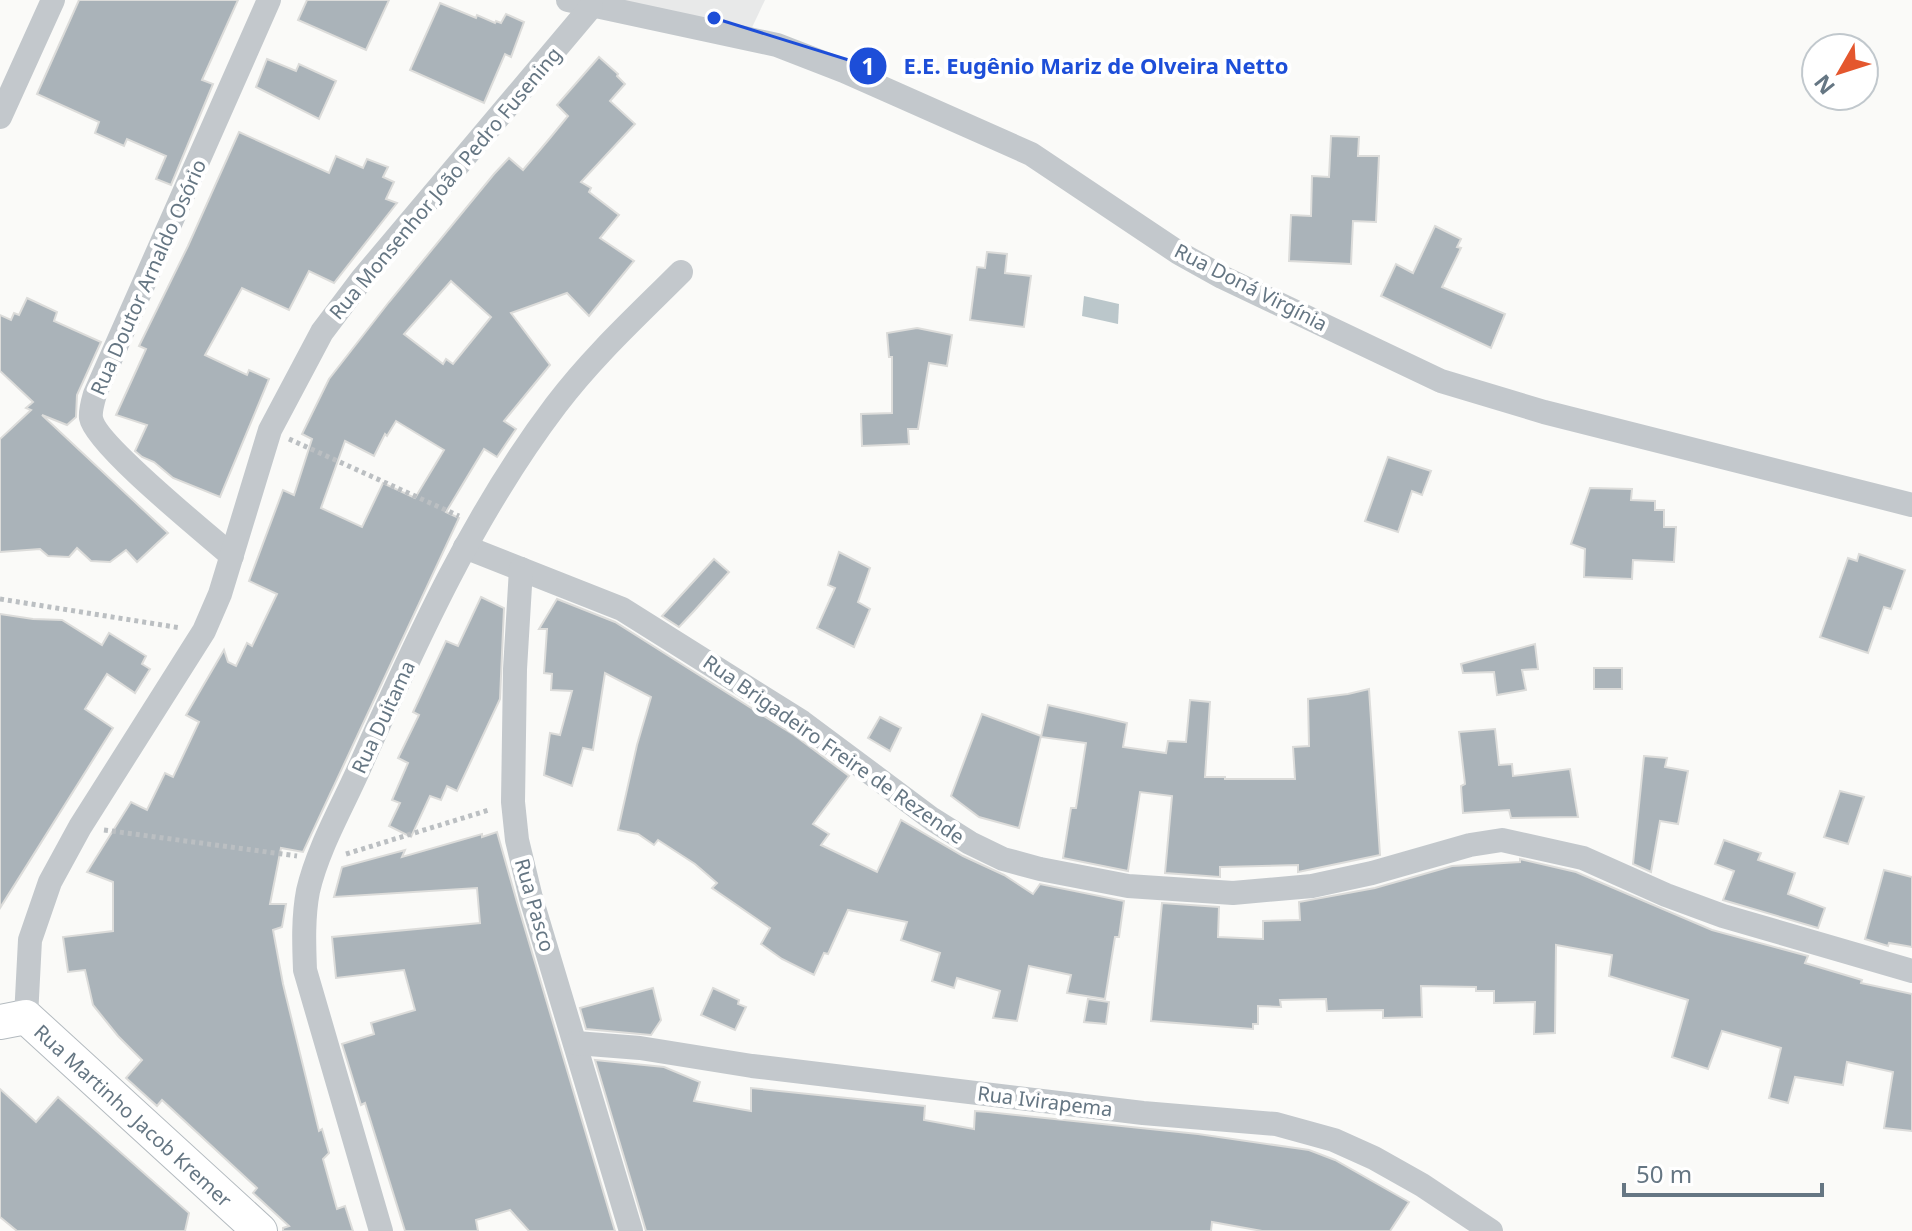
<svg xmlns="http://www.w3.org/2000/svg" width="1912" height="1231" font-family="'Noto Sans',sans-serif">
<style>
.built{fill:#e8e9e9}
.water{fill:#bbc7cb}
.building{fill:#aab3b9;stroke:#dcdcda;stroke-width:2;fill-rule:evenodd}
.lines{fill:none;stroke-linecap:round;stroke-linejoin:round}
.secondary-casing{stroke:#b3babf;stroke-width:36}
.path{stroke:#bbbfc2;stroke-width:5;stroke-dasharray:4 4;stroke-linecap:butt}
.street{stroke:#c3c8cc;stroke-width:24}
.secondary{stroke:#fff;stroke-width:34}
.labels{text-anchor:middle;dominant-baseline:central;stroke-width:8;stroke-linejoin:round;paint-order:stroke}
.street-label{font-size:20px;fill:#657683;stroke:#fff}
.leader{fill:none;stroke:#1d4ed8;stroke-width:3}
.callout-dot{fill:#1d4ed8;stroke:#fff;stroke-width:3}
.mark-label{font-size:24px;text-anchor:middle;font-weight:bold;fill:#fff}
.callout-label{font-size:22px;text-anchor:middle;font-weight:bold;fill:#1d4ed8;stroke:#fff;stroke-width:8;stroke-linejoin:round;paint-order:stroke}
</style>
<rect width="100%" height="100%" fill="#fafaf8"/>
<!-- built -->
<path class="built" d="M593,0H765L748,36Z"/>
<!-- water -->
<path class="water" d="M1084,296L1119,304L1118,324L1082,316Z"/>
<!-- building -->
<g class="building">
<path d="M79,0H238L202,80L213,84L171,185L156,179L166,156L127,139L124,146L95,133L99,122L37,94Z"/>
<path d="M307,0H389L366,50L298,20Z"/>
<path d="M440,3L476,18L477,15L495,23L496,21L501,23L506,14L524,22L511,57L505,54L484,103L410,70Z"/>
<path d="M599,57L618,74L617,76L625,84L610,101L635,124L581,182L591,188L589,192L619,215L600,238L634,261L589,316L567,293L511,313L550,365L504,421L516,429L497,457L484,449L446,512L459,518L303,852L281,848L270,904H286L282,927L273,930L283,984L319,1131L322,1129L329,1153L323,1159L337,1209L345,1206L353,1231H283V1228L289,1226L253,1193L257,1188L162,1100L157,1106L126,1078L142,1060L118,1036L93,1005L85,970L68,972L63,937L113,931V882L87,872L131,802L147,810L165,773L173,777L199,722L186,715L224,650L228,662L236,666L247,643L252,646L277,594L249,581L283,490L294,495L312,439L302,434L329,379L389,302L494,174L509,158L523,170L550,138L568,116L557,105ZM451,281L491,317L453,364L446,359L443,364L404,334ZM396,421L444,450L415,498L383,483L362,527L321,508L345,441L374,456L385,434L387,436Z"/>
<path d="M267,59L296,71L299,64L336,81L319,119L256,87Z"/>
<path d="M239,132L329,173L336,156L363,168L367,159L388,167L383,177L394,182L386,199L397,203L334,283L309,271L289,310L242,288L205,355L247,375L249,370L269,379L220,497L173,478L154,462L142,457L135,451L147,425L116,415L146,349L139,346L188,246Z"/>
<path d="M1331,136L1359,137L1358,156H1379L1376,222L1353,221L1351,264L1289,261L1291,215L1311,216L1312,176L1329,177Z"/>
<path d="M1435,226L1461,239L1457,247L1461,248L1442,287L1505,314L1491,348L1381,296L1396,264L1413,273Z"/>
<path d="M987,252L1007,254L1005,273L1031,276L1024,327L970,320L977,267L985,268Z"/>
<path d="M27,298L57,312L54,321L101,342L77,395L76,417L67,425L42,415L168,533L137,562L126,550L110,562L91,561L77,548L69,557L48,556L40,549L0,552V439L31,410L26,408L33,402L0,371V315L11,320L14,313L19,315Z"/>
<path d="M917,328L952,335L947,366L929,363L918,429H908L909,444L862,446L861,414L892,413V357H889L887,333Z"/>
<path d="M1388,457L1431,471L1422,495L1412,491L1398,532L1365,521Z"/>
<path d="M1590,488L1632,489L1631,500L1655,501V510H1664V527H1676L1674,562L1633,560L1632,579L1584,577L1585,549L1571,544Z"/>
<path d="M839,552L870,568L858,602L870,609L854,647L817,628L835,588L828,585Z"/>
<path d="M1859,554L1905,570L1891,609L1884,607L1868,653L1820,637L1848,558L1857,561Z"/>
<path d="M714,559L729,572L694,611L679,627L662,616Z"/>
<path d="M481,597L504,608L500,699L457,791L447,786L441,800L430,796L411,837L389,826L400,803L392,800L408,763L398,758L419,715L413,712L446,641L458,646Z"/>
<path d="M557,599L615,622L794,735L849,776L813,824L829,834L821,845L877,872L901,820L963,856L1004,875L1033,894L1040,884L1124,901L1119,937H1115L1105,999L1067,993L1071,975L1029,966L1017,1021L993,1018L1000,991L957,978L954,988L932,981L940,953L901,940L907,922L848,910L828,954L824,953L814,975L782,959L761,944L770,928L712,888L717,883L695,864L658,840L654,845L638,834L618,830L637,745L651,697L605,673L593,750L583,748L572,786L544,775L550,733L560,735L572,691L551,690L552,674L544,673L547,629H539Z"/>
<path d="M0,614L33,619L62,620L102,645L109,633L146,656L142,664L150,669L135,693L107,674L85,709L113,728L0,908Z"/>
<path d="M1535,644L1538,669L1522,670L1526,690L1497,695L1494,672L1463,673L1461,664Z"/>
<rect x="1594" y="668" width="28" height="21"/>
<path d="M1369,689L1380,855L1298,872V865L1220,867V877L1165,873L1172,796L1140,792L1128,871L1063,858L1071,808H1076L1086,743L1041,737L1048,705L1127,723L1123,747L1166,753L1168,741L1186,742L1190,700L1210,702L1205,777H1225V779H1295L1293,747L1309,746L1308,699L1348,694Z"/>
<path d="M982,714L1041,736L1019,828L979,817L951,796Z"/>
<path d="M880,717L901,728L890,751L868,738Z"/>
<path d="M1495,729L1499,765L1512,764L1513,776L1570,769L1578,817L1511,818L1509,810L1463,813L1461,786L1465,784L1459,732Z"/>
<path d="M1644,756L1667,758L1665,767L1688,771L1678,824L1660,821L1651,872L1633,864Z"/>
<path d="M1840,791L1864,797L1848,844L1824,837Z"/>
<path d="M497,832L517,902L615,1231H529L510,1210L476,1220L478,1231H405L365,1103L361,1105L347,1060L342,1044L374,1034L371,1023L415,1010L404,970L336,978L332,937L480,923L477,888L334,897L342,867L405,850L402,857L482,834V837Z"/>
<path d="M1724,840L1761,853L1758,860L1795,873L1788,894L1825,908L1818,928L1723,900L1734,871L1715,864Z"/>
<path d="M1520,859L1576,872L1712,930L1808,956L1805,963L1862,980L1861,983L1912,994V1131L1884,1128L1893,1072L1847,1062L1843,1085L1795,1077L1788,1103L1769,1098L1781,1048L1722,1031L1708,1069L1672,1057L1688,1000L1609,976L1612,955L1556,945L1555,1033L1534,1034L1535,1002L1494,1003V991H1476V987L1421,986L1422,1017L1383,1018V1010L1327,1011L1326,999L1280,1000L1281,1007L1258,1006V1024H1253V1029L1151,1021L1162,903L1219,907L1218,937L1263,939V921L1300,920L1299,902L1375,888L1452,866L1520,862Z"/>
<path d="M1884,870L1912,877V947L1889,943L1888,946L1865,939Z"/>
<path d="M653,988L661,1020L651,1035L586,1029L580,1008Z"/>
<path d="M713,988L739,1000L738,1004L746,1007L735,1030L701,1015Z"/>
<path d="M1088,999L1109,1002L1106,1024L1084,1022Z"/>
<path d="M595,1060L664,1067L700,1082L694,1101L751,1111V1088L925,1106L924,1120L974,1129L975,1111L988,1112L1198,1134L1309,1150L1335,1160L1409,1202L1390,1231H1262L1212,1222L1211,1231H646Z"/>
<path d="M0,1089L36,1122L58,1097L189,1213L185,1231H17L0,1217Z"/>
</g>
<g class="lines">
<defs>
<g id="secondary">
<path id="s1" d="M0,1022L26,1017L260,1231"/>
</g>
</defs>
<!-- secondary casing -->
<use href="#secondary" class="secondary-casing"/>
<!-- path -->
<g class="path">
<path d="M289,439L459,516"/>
<path d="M0,599L181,628"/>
<path d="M104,830L297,856"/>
<path d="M346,854L489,810"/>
</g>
<!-- street -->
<g class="street">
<path d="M568,0L777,45L844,71L1031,154L1179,253L1222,277L1441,381L1544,412L1912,505"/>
<path d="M0,117L53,0"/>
<path d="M465,547L622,609L802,722L932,819L970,843L1003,859L1040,869L1128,886L1233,893L1312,886L1372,873L1470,845L1502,840L1583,858L1666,895L1723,916L1912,971"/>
<path d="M232,556C207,534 95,444 91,418C90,411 93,401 95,394L269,0"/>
<path d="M521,569L515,669L513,802L517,840L531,898L631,1231"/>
<path d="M26,1017L30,940L50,882L80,827L204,631L220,594L270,430L322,332L362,279L591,7"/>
<path d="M576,1043L640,1048L752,1066L1143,1113L1276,1124L1334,1140L1374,1158L1422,1185L1491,1231"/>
<path d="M381,1231L305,970C304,944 303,917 308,891C318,847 344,804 362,762C417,639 474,513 556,405C593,356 638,315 681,272"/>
</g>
<!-- secondary -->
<use href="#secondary" class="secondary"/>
</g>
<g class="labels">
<!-- street labels -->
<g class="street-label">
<text transform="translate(445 183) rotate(-50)">Rua Monsenhor João Pedro Fusening</text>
<text transform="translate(148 277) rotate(-66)">Rua Doutor Arnaldo Osório</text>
<text transform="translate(1251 287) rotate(27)">Rua Doná Virgínia</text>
<text transform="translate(383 717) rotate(-65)">Rua Duitama</text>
<text transform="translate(834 749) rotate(35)">Rua Brigadeiro Freire de Rezende</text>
<text transform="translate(535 905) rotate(74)">Rua Pasco</text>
<text transform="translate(1045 1101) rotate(7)">Rua Ivirapema</text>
<text stroke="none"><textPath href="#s1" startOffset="172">Rua Martinho Jacob Kremer</textPath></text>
</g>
</g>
<!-- callouts -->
<path class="leader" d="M714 18L868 66"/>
<g class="callout-dot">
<circle cx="714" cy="18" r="8"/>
<circle cx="868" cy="66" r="20"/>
</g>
<g class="mark-label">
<text x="868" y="75">1</text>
</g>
<g class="callout-label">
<text x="1096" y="74">E.E. Eugênio Mariz de Olveira Netto</text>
</g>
<!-- north arrow -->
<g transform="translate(1840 72) rotate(231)"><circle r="38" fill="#ffffff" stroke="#c1c8cd" stroke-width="2"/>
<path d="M0-6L14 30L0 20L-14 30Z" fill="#e4572e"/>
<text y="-12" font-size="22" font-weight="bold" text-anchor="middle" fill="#657683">N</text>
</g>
<!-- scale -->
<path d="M1624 1183v12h198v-12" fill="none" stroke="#657683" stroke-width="4"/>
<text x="1636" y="1183" font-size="24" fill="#657683" stroke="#ffffff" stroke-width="6" paint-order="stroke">50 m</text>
</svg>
